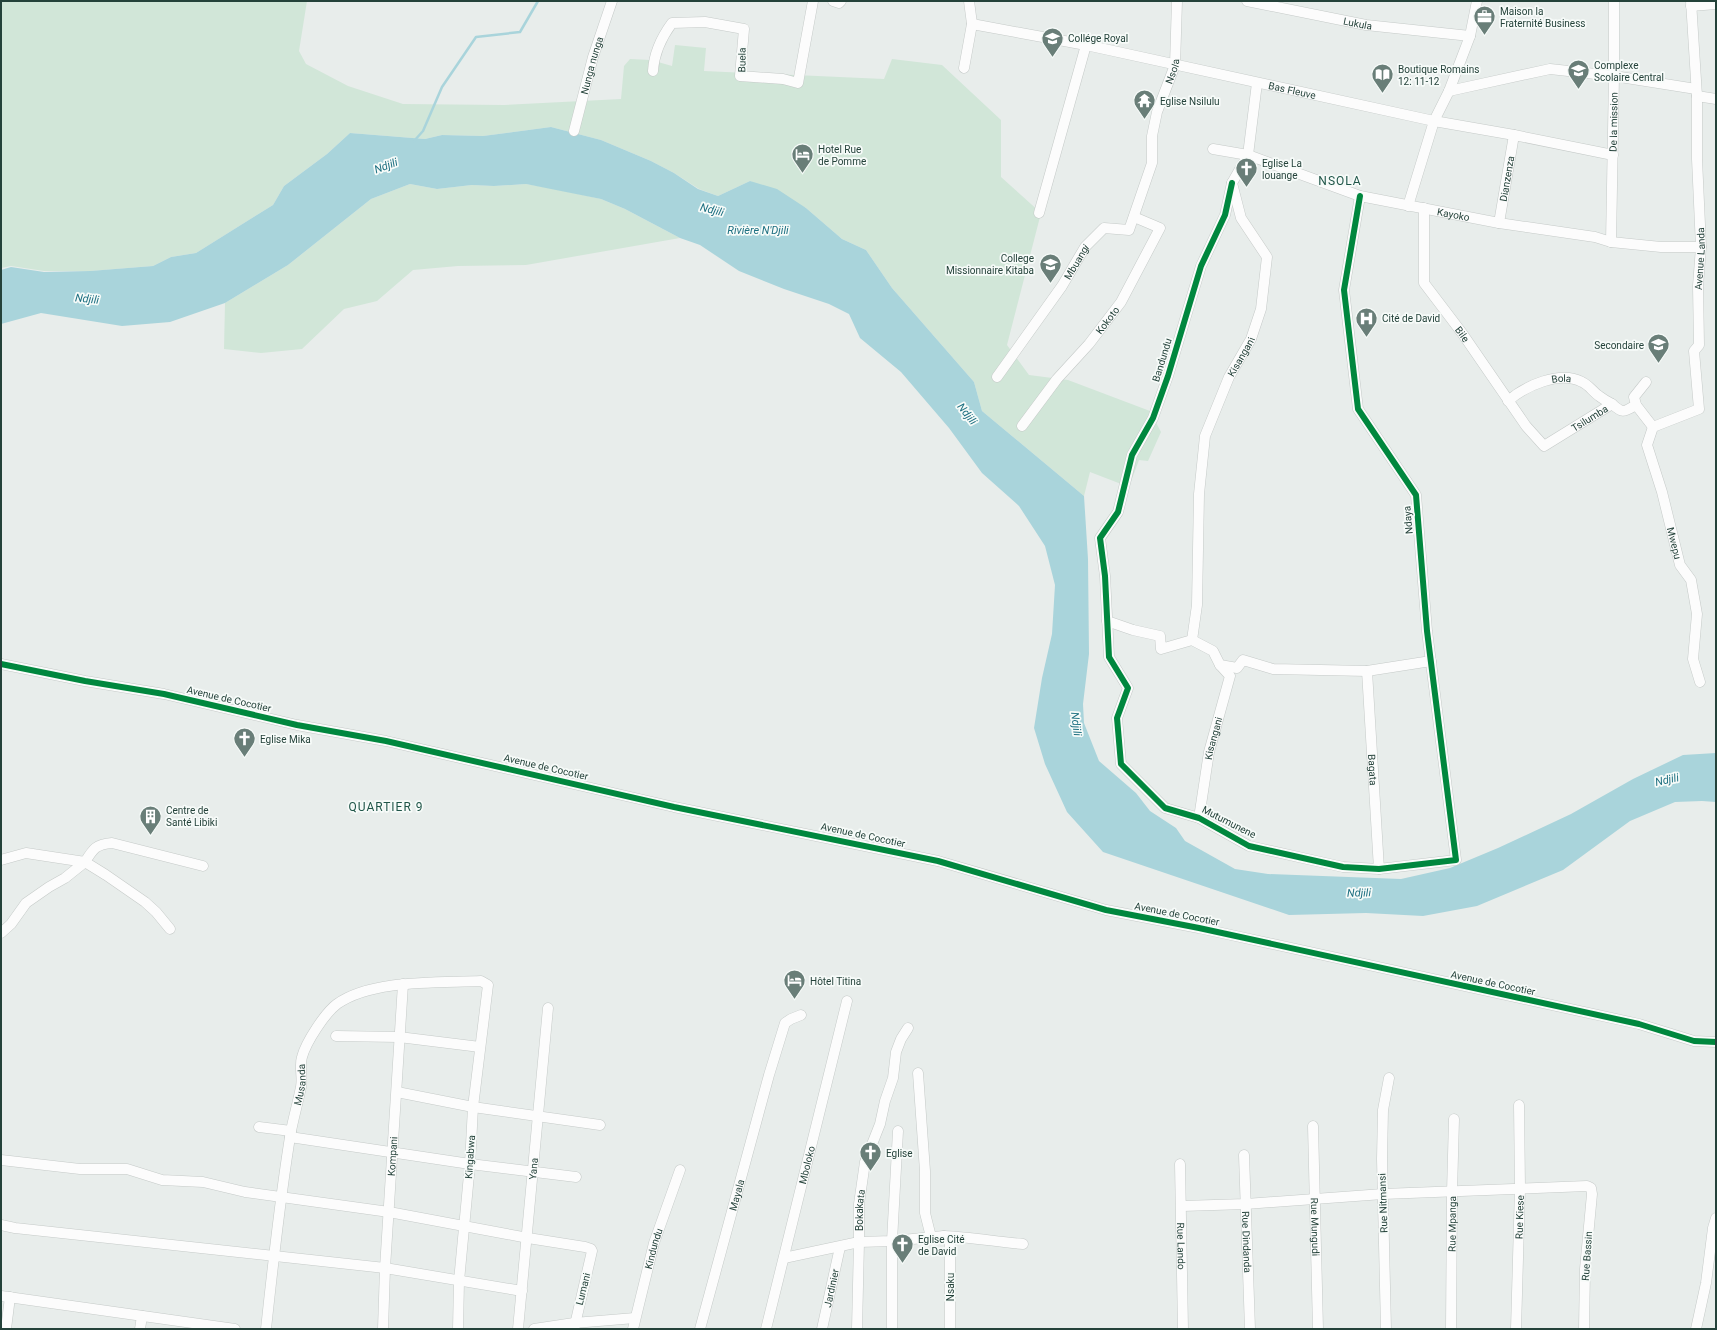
<svg xmlns="http://www.w3.org/2000/svg" width="1717" height="1330" font-family="Roboto,sans-serif">
<style>
.green{fill:#d1e6d8}
.water{fill:#a9d4db}
.lines{fill:none;stroke-linecap:round;stroke-linejoin:round}
.stream{stroke:#a9d4db;stroke-width:2.5}
.minor-casing{stroke:#c5cac8;stroke-width:11}
.minor{stroke:#fcfcfc;stroke-width:10}
.cycleway-casing{stroke:#f7fbf9;stroke-width:8}
.cycleway{stroke:#00873e;stroke-width:6}
.labels{text-anchor:middle;dominant-baseline:central;stroke-width:3.5;stroke-linejoin:round;paint-order:stroke}
.poi-label{font-size:10px;fill:#24423a;stroke:#f7fbf9;text-anchor:start}
.street-label{font-size:10px;fill:#24423a;stroke:#f7fbf9}
.water-label{font-size:11px;font-style:italic;fill:#1c6f80;stroke:#f7fbf9}
.quarter-label{font-size:12px;letter-spacing:1px;fill:#1f5548;stroke:#f7fbf9}
</style>
<rect width="100%" height="100%" fill="#e8edeb"/>
<!-- green -->
<g class="green">
<path d="M1,1H307L299,51L306,64L348,86L403,104L504,105L621,99L624,66L630,59L651,60L672,66L675,45L706,48L704,71L884,79L892,59L942,65L1001,120V177L1041,213L1007,345L1029,375L1068,380L1150,411L1161,432L1148,461L1139,460L1129,487L1090,472L1084,496L982,411L974,382L892,288L866,250L842,239L806,208L750,181L718,196L699,189L674,173L651,161L601,140L551,127L483,136L442,135L425,139L350,133L327,154L284,186L273,205L196,253L171,257L153,266L90,271H44L11,266L1,268Z"/>
<path d="M410,184L437,189L472,185L494,186L526,184L556,189L601,199L625,209L680,238L526,265L458,266L413,270L377,301L344,309L302,349L261,353L224,349L225,303L288,265L371,199Z"/>
</g>
<!-- water -->
<path class="water" d="M551,127L601,140L651,161L674,173L698,189L718,196L750,181L777,189L806,208L842,239L866,250L892,288L974,382L982,411L1084,496L1088,559L1089,654L1083,704L1084,723L1099,761L1136,793L1150,811L1176,828L1185,841L1235,869L1268,874L1401,879L1450,868L1498,848L1571,814L1633,779L1683,755L1716,753V802L1702,801L1675,802L1630,821L1563,870L1477,906L1423,916L1366,913L1289,915L1103,852L1067,812L1045,764L1034,728L1042,678L1052,634L1055,585L1045,546L1019,506L982,473L949,428L901,372L860,338L849,314L829,304L784,289L739,271L700,245L680,238L625,209L601,199L526,184L494,186L472,185L437,189L410,184L371,199L288,265L225,303L170,322L122,326L41,313L1,324V270L11,267L44,272L90,271L153,266L171,257L196,253L273,205L284,186L327,154L350,133L425,139L442,135L483,136Z"/>
<g class="lines">
<!-- stream -->
<path class="stream" d="M414,141L423,131L442,87L476,37L520,32L538,1"/>
<defs>
<g id="minor">
<path d="M833,1L839,3L841,1"/>
<path id="s1" d="M1247,1L1366,25L1470,36"/>
<path d="M1691,6L1716,4"/>
<path id="s2" d="M972,24L1086,45L1434,121L1514,135L1613,155"/>
<path d="M964,68L972,24L969,1"/>
<path d="M653,71C654,53 661,38 672,23L705,22L744,29L740,76L783,79L798,83L813,1"/>
<path d="M1449,91L1550,69L1614,76L1696,89"/>
<path d="M1697,96L1716,99"/>
<path id="s3" d="M574,131L593,57L612,1"/>
<path id="s4" d="M1213,149L1248,155L1360,196L1499,223L1595,237L1611,242L1661,247H1701"/>
<path d="M1232,183L1225,215L1201,266L1168,376L1153,418L1132,455L1118,512L1100,538L1105,576L1109,657L1128,688L1117,718L1121,764L1165,808L1199,818L1249,846L1343,867L1379,869L1456,860L1427,631L1416,495L1358,409L1344,290L1360,196"/>
<path d="M1408,206L1434,121L1449,91L1470,36L1477,1"/>
<path id="s5" d="M1424,208V283L1462,333L1526,426L1544,446L1612,404C1623,414 1624,412 1636,405"/>
<path d="M1039,213L1086,45"/>
<path id="s6" d="M1499,223L1514,135"/>
<path id="s7" d="M1611,242L1614,76V1"/>
<path id="s8" d="M997,377L1062,286L1085,247L1104,228L1129,230L1152,163V136L1157,112L1175,65L1177,1"/>
<path id="s9" d="M1646,382L1634,397L1636,405L1653,427L1699,409L1694,351L1699,345L1698,286L1701,247L1697,159V96L1691,1"/>
<path id="s10" d="M1508,401C1525,386 1560,370 1582,382C1589,385 1593,392 1599,396C1603,399 1608,402 1612,404"/>
<path id="s11" d="M1022,426L1057,379L1089,344L1121,302L1160,228L1134,217"/>
<path id="s12" d="M1653,427L1647,445L1662,492L1680,565L1691,580L1697,614L1693,659L1700,682"/>
<path d="M1107,621L1133,630L1160,636L1161,649L1192,640L1213,651L1220,665L1237,668L1243,660L1273,669L1367,671L1431,661"/>
<path id="s13" d="M1192,640L1197,605L1199,494L1205,436L1229,377L1251,339L1261,309L1267,257L1241,218L1232,183L1248,155L1257,83"/>
<path d="M1,664L85,681L164,694L297,725L386,741L674,807L938,861L1106,910L1199,928L1639,1024L1694,1041L1716,1042"/>
<path id="s14" d="M1367,671L1379,869"/>
<path id="s15" d="M1199,818L1209,752L1230,676L1220,665"/>
<path d="M1,860L26,853L85,862C93,849 96,844 112,843L203,866"/>
<path d="M1,933L11,924L26,903L49,887L65,878L85,862L106,875L145,902L156,912L170,929"/>
<path d="M336,1036L399,1037L480,1047"/>
<path d="M918,1073L925,1171V1213L931,1237"/>
<path d="M397,1092L473,1107L600,1125"/>
<path id="s16" d="M1313,1126L1318,1329"/>
<path d="M259,1127L291,1131"/>
<path d="M290,1137L470,1164L576,1177"/>
<path id="s17" d="M1244,1155L1250,1329"/>
<path d="M1,1160L80,1169H127L162,1180L203,1182L245,1192L389,1212L528,1238L585,1247L591,1249L592,1251L574,1329"/>
<path id="s18" d="M1180,1164L1183,1329"/>
<path d="M1182,1206L1246,1204L1383,1194L1587,1186L1591,1188L1592,1194L1585,1269L1584,1329"/>
<path d="M1,1225L15,1228L385,1268L522,1291"/>
<path d="M944,1236C971,1237 997,1242 1023,1244"/>
<path d="M784,1258L859,1242L892,1241L944,1236L950,1243V1329"/>
<path d="M1,1296L235,1329"/>
<path d="M6,1329L10,1297"/>
<path d="M140,1329L142,1316"/>
<path id="s19" d="M266,1329C273,1263 280,1197 291,1131C294,1116 298,1102 301,1087C303,1077 299,1066 302,1057C306,1042 325,1013 337,1004C372,979 439,983 481,981L488,985L473,1107L470,1164L459,1281L458,1329"/>
<path id="s20" d="M383,1329L385,1268L403,984"/>
<path id="s21" d="M518,1329L548,1008"/>
<path d="M534,1329L574,1323L635,1318"/>
<path id="s22" d="M633,1329L654,1243L680,1170"/>
<path id="s23" d="M700,1329L769,1075L785,1023L791,1019L801,1015"/>
<path id="s24" d="M766,1329L847,1001"/>
<path id="s25" d="M822,1329L840,1247"/>
<path id="s26" d="M857,1329L859,1242V1204L865,1162L880,1124L885,1101L893,1078L896,1052L901,1039L908,1028"/>
<path d="M892,1329V1241L898,1131"/>
<path d="M1386,1329L1382,1159L1383,1110L1389,1078"/>
<path id="s27" d="M1451,1329L1452,1192L1454,1119"/>
<path id="s28" d="M1516,1329L1520,1188L1519,1105"/>
<path d="M1696,1329L1706,1283L1713,1228L1716,1218"/>
</g>
</defs>
<!-- minor casing -->
<use href="#minor" class="minor-casing"/>
<!-- minor -->
<use href="#minor" class="minor"/>
<defs>
<g id="cycleway">
<path d="M1232,183L1225,215L1201,266L1168,376L1153,418L1132,455L1118,512L1100,538L1105,576L1109,657L1128,688L1117,718L1121,764L1165,808L1199,818L1249,846L1343,867L1379,869L1456,860L1427,631L1416,495L1358,409L1344,290L1360,196"/>
<path d="M1,664L85,681L164,694L297,725L386,741L674,807L938,861L1106,910L1199,928L1639,1024L1694,1041L1716,1042"/>
</g>
</defs>
<!-- cycleway casing -->
<use href="#cycleway" class="cycleway-casing"/>
<!-- cycleway -->
<use href="#cycleway" class="cycleway"/>
</g>
<!-- icons -->
<defs>
<symbol id="office-pin" viewBox="-11 -11 22 30"><path d="M0 17L-7.5 6A9.5 9.5 0 1 1 7.5 6Z" fill="#697e78" stroke="#f7fbf9"/><path d="M-6-3h4V-5.5h4V-3h4V5H-6ZM-1-4.5V-3h2v-1.5ZM-6 0V1H6V0Z" fill="#fff"/></symbol>
<symbol id="university-pin" viewBox="-11 -11 22 30"><path d="M0 17L-7.5 6A9.5 9.5 0 1 1 7.5 6Z" fill="#697e78" stroke="#f7fbf9"/><path d="M0-5L7-2L0 1L-7-2ZM-4 1L0 2.5L4 1V4Q0 6-4 4Z" fill="#fff"/></symbol>
<symbol id="school-pin" viewBox="-11 -11 22 30"><path d="M0 17L-7.5 6A9.5 9.5 0 1 1 7.5 6Z" fill="#697e78" stroke="#f7fbf9"/><path d="M0-5L7-2L0 1L-7-2ZM-4 1L0 2.5L4 1V4Q0 6-4 4Z" fill="#fff"/></symbol>
<symbol id="library-pin" viewBox="-11 -11 22 30"><path d="M0 17L-7.5 6A9.5 9.5 0 1 1 7.5 6Z" fill="#697e78" stroke="#f7fbf9"/><path d="M-6-4Q-3-5.5-.7-3.5V5Q-3 3-6 4ZM6-4Q3-5.5 .7-3.5V5Q3 3 6 4Z" fill="#fff"/></symbol>
<symbol id="temple-pin" viewBox="-11 -11 22 30"><path d="M0 17L-7.5 6A9.5 9.5 0 1 1 7.5 6Z" fill="#697e78" stroke="#f7fbf9"/><path d="M0-6L5-2H3V0L6.5 2.5H4V6H1.5V3h-3V6H-4V2.5H-6.5L-3 0V-2H-5Z" fill="#fff"/></symbol>
<symbol id="hotel-pin" viewBox="-11 -11 22 30"><path d="M0 17L-7.5 6A9.5 9.5 0 1 1 7.5 6Z" fill="#697e78" stroke="#f7fbf9"/><path d="M-6-4.5h1.5V1H6V5H4.5V3h-9V5H-6ZM-4 0a1.8 1.8 0 1 1 3.6 0ZM.5 0V-2.5h3Q6-2.5 6 0Z" fill="#fff"/></symbol>
<symbol id="church-pin" viewBox="-11 -11 22 30"><path d="M0 17L-7.5 6A9.5 9.5 0 1 1 7.5 6Z" fill="#697e78" stroke="#f7fbf9"/><path d="M-1.2-6h2.4v3.5h3.3v2.4h-3.3V6h-2.4V-.1h-3.3v-2.4h3.3Z" fill="#fff"/></symbol>
<symbol id="hospital-pin" viewBox="-11 -11 22 30"><path d="M0 17L-7.5 6A9.5 9.5 0 1 1 7.5 6Z" fill="#697e78" stroke="#f7fbf9"/><path d="M-5-5h3v3.5h4V-5h3V5h-3V1.5h-4V5h-3Z" fill="#fff"/></symbol>
<symbol id="building-pin" viewBox="-11 -11 22 30"><path d="M0 17L-7.5 6A9.5 9.5 0 1 1 7.5 6Z" fill="#697e78" stroke="#f7fbf9"/><path d="M-4-6H4V6H1V3H-1V6H-4ZM-2.5-4.3h1.7v1.8h-1.7ZM.8-4.3h1.7v1.8H.8ZM-2.5-1h1.7V.8h-1.7ZM.8-1h1.7V.8H.8Z" fill="#fff"/></symbol>
</defs>
<g fill-rule="evenodd">
<use href="#office-pin" x="1472" y="4" width="25" height="34"/>
<use href="#university-pin" x="1040" y="26" width="25" height="34"/>
<use href="#school-pin" x="1566" y="58" width="25" height="34"/>
<use href="#library-pin" x="1370" y="62" width="25" height="34"/>
<use href="#temple-pin" x="1132" y="88" width="25" height="34"/>
<use href="#hotel-pin" x="790" y="142" width="25" height="34"/>
<use href="#church-pin" x="1234" y="156" width="25" height="34"/>
<use href="#school-pin" x="1038" y="252" width="25" height="34"/>
<use href="#hospital-pin" x="1354" y="306" width="25" height="34"/>
<use href="#school-pin" x="1646" y="332" width="25" height="34"/>
<use href="#church-pin" x="232" y="726" width="25" height="34"/>
<use href="#building-pin" x="138" y="804" width="25" height="34"/>
<use href="#hotel-pin" x="782" y="968" width="25" height="34"/>
<use href="#church-pin" x="858" y="1140" width="25" height="34"/>
<use href="#church-pin" x="890" y="1232" width="25" height="34"/>
</g>
<g class="labels">
<!-- poi labels -->
<g class="poi-label">
<text x="1500" y="11">Maison la<tspan x="1500" dy="12">Fraternité Business</tspan></text>
<text x="1068" y="38">Collége Royal</text>
<text x="1594" y="65">Complexe<tspan x="1594" dy="12">Scolaire Central</tspan></text>
<text x="1398" y="69">Boutique Romains<tspan x="1398" dy="12">12: 11-12</tspan></text>
<text x="1160" y="101">Eglise Nsilulu</text>
<text x="818" y="149">Hotel Rue<tspan x="818" dy="12">de Pomme</tspan></text>
<text x="1262" y="163">Eglise La<tspan x="1262" dy="12">louange</tspan></text>
<text x="1034" y="258" text-anchor="end">College<tspan x="1034" dy="12">Missionnaire Kitaba</tspan></text>
<text x="1382" y="318">Cité de David</text>
<text x="1644" y="345" text-anchor="end">Secondaire</text>
<text x="260" y="739">Eglise Mika</text>
<text x="166" y="810">Centre de<tspan x="166" dy="12">Santé Libiki</tspan></text>
<text x="810" y="981">Hôtel Titina</text>
<text x="886" y="1153">Eglise</text>
<text x="918" y="1239">Eglise Cité<tspan x="918" dy="12">de David</tspan></text>
</g>
<!-- street labels -->
<g class="street-label">
<text stroke="none"><textPath href="#s1" startOffset="113">Lukula</textPath></text>
<text transform="translate(742 60) rotate(-89)">Buela</text>
<text stroke="none"><textPath href="#s3" startOffset="68">Nunga nunga</textPath></text>
<text stroke="none"><textPath href="#s8" startOffset="375">Nsola</textPath></text>
<text stroke="none"><textPath href="#s2" startOffset="327">Bas Fleuve</textPath></text>
<text stroke="none"><textPath href="#s7" startOffset="120">De la mission</textPath></text>
<text stroke="none"><textPath href="#s6" startOffset="45">Dianzenza</textPath></text>
<text stroke="none"><textPath href="#s4" startOffset="250">Kayoko</textPath></text>
<text stroke="none"><textPath href="#s9" startOffset="257">Avenue Landa</textPath></text>
<text stroke="none"><textPath href="#s8" startOffset="140">Mbuangi</textPath></text>
<text stroke="none"><textPath href="#s11" startOffset="136">Kokoto</textPath></text>
<text stroke="none"><textPath href="#s5" startOffset="139">Bile</textPath></text>
<text stroke="none"><textPath href="#s13" startOffset="292">Kisangani</textPath></text>
<text transform="translate(1162 360) rotate(-73)">Bandundu</text>
<text stroke="none"><textPath href="#s10" startOffset="59">Bola</textPath></text>
<text stroke="none"><textPath href="#s5" startOffset="331">Tsilumba</textPath></text>
<text transform="translate(1408 520) rotate(-95)">Ndaya</text>
<text stroke="none"><textPath href="#s12" startOffset="121">Mwepu</textPath></text>
<text transform="translate(229 699) rotate(13)">Avenue de Cocotier</text>
<text stroke="none"><textPath href="#s15" startOffset="81">Kisangani</textPath></text>
<text transform="translate(546 767) rotate(13)">Avenue de Cocotier</text>
<text stroke="none"><textPath href="#s14" startOffset="99">Bagata</textPath></text>
<text transform="translate(1229 822) rotate(27)">Mutumunene</text>
<text transform="translate(863 835) rotate(12)">Avenue de Cocotier</text>
<text transform="translate(1177 914) rotate(11)">Avenue de Cocotier</text>
<text transform="translate(1493 983) rotate(12)">Avenue de Cocotier</text>
<text stroke="none"><textPath href="#s19" startOffset="247">Musanda</textPath></text>
<text stroke="none"><textPath href="#s20" startOffset="173">Kompani</textPath></text>
<text transform="translate(470 1157) rotate(-86)">Kingabwa</text>
<text stroke="none"><textPath href="#s24" startOffset="169">Mboloko</textPath></text>
<text stroke="none"><textPath href="#s21" startOffset="161">Yana</textPath></text>
<text stroke="none"><textPath href="#s23" startOffset="139">Mayala</textPath></text>
<text transform="translate(1383 1203) rotate(-92)">Rue Nitmansi</text>
<text stroke="none"><textPath href="#s26" startOffset="119">Bokakata</textPath></text>
<text stroke="none"><textPath href="#s28" startOffset="112">Rue Kiese</textPath></text>
<text stroke="none"><textPath href="#s27" startOffset="105">Rue Mpanga</textPath></text>
<text stroke="none"><textPath href="#s16" startOffset="101">Rue Mungudi</textPath></text>
<text stroke="none"><textPath href="#s17" startOffset="87">Rue Dindanda</textPath></text>
<text stroke="none"><textPath href="#s18" startOffset="82">Rue Lando</textPath></text>
<text stroke="none"><textPath href="#s22" startOffset="83">Kindundu</textPath></text>
<text transform="translate(1587 1256) rotate(-86)">Rue Bassin</text>
<text transform="translate(950 1287) rotate(-90)">Nsaku</text>
<text stroke="none"><textPath href="#s25" startOffset="42">Jardinier</textPath></text>
<text transform="translate(583 1289) rotate(-76)">Lumani</text>
</g>
<!-- water labels -->
<g class="water-label">
<text transform="translate(386 166) rotate(-20)">Ndjili</text>
<text transform="translate(712 210) rotate(14)">Ndjili</text>
<text x="758" y="230">Rivière N'Djili</text>
<text transform="translate(87 299) rotate(6)">Ndjili</text>
<text transform="translate(967 414) rotate(52)">Ndjili</text>
<text transform="translate(1076 724) rotate(83)">Ndjili</text>
<text transform="translate(1667 780) rotate(-12)">Ndjili</text>
<text transform="translate(1359 893) rotate(-1)">Ndjili</text>
</g>
<!-- quarter labels -->
<g class="quarter-label">
<text x="1340" y="181">NSOLA</text>
<text x="386" y="807">QUARTIER 9</text>
</g>
</g>
<!-- border -->
<rect width="1717" height="1330" fill="none" stroke="#24423a" stroke-width="4"/>
</svg>
